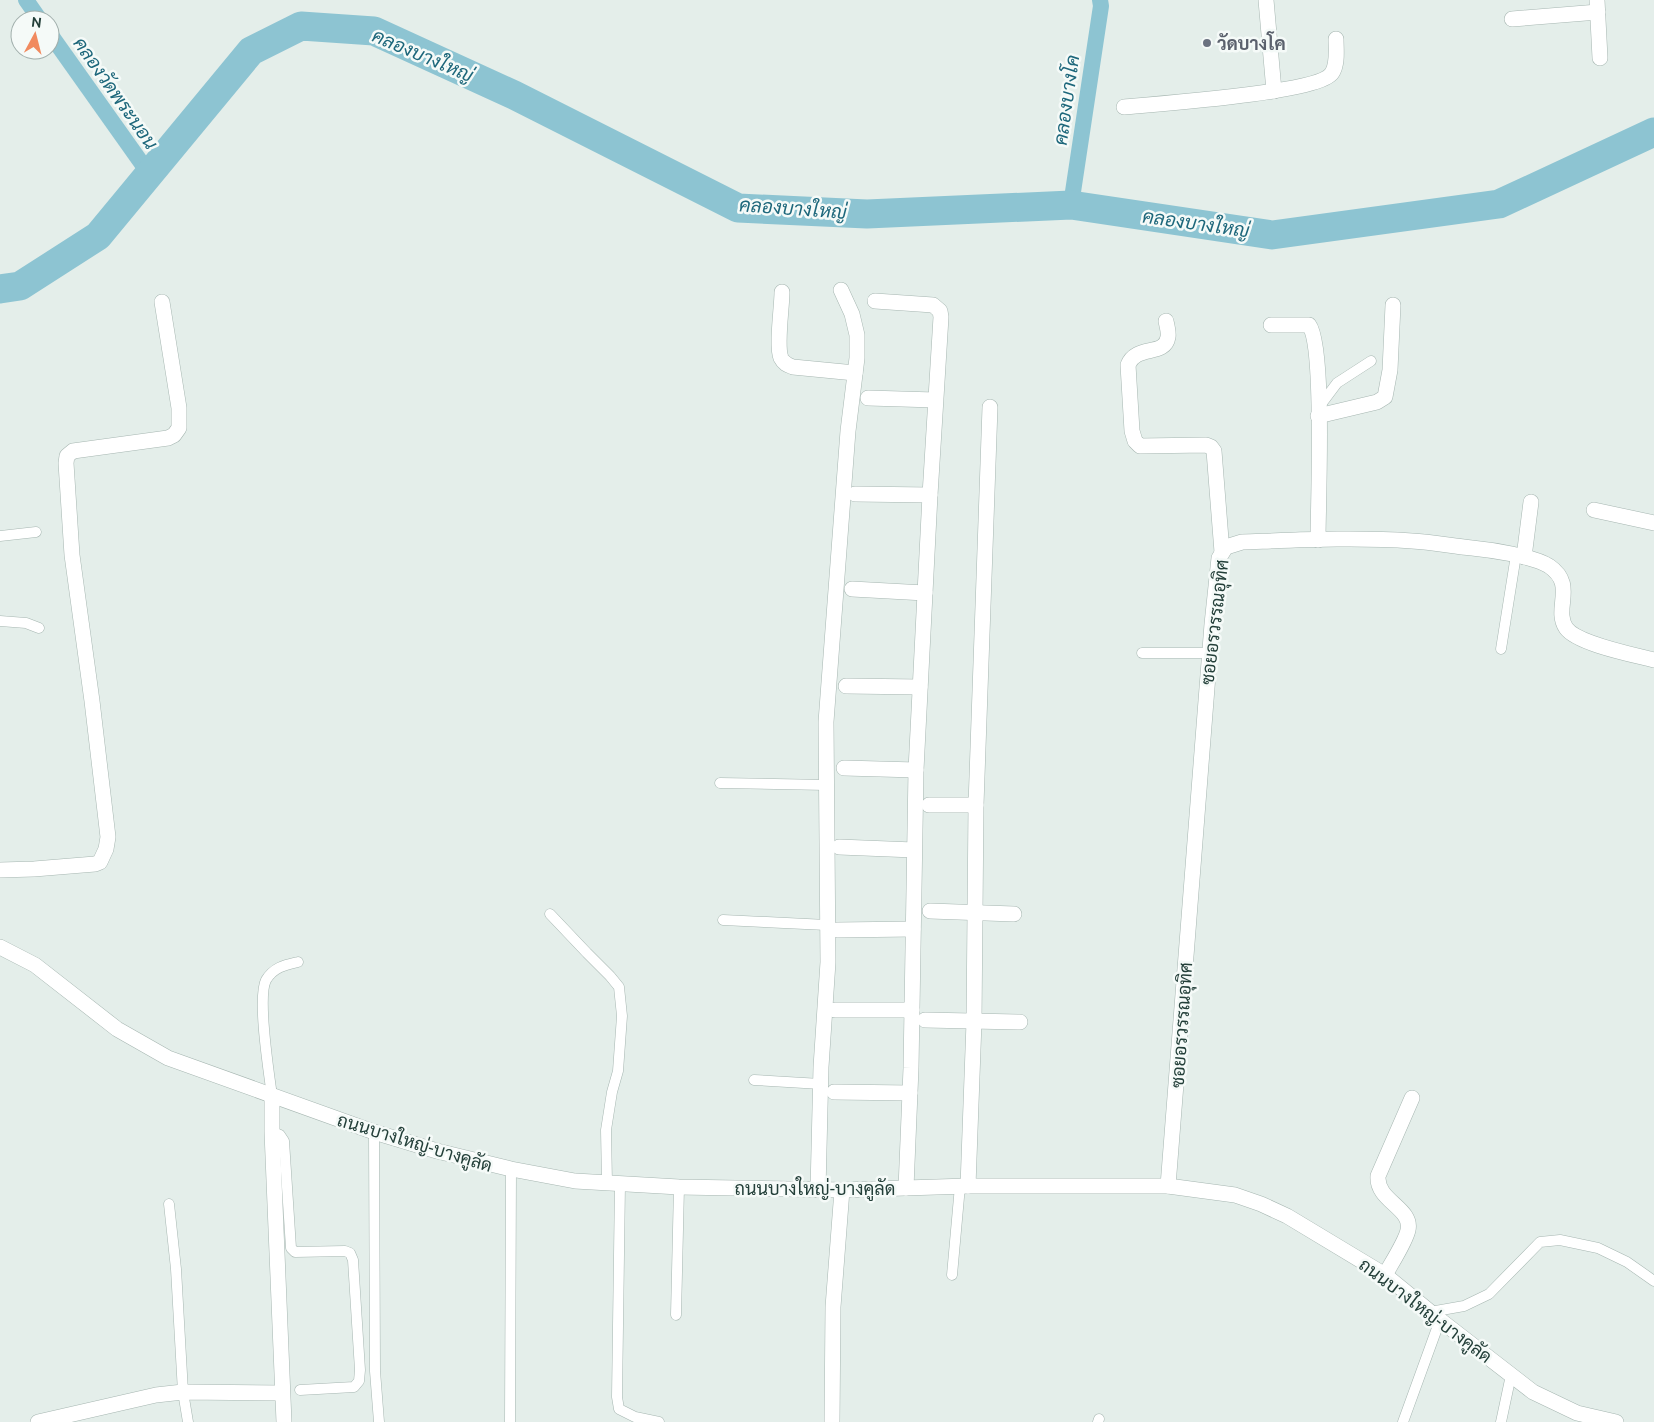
<svg xmlns="http://www.w3.org/2000/svg" width="1654" height="1422" font-family="Ubuntu,Sarabun,sans-serif">
<style>
.lines{fill:none;stroke-linecap:round;stroke-linejoin:round}
.canal{stroke:#8dc4d2;stroke-width:16}
.river{stroke:#8dc4d2;stroke-width:29}
.service-casing{stroke:#a6b6b1;stroke-width:11}
.minor-casing{stroke:#a6b6b1;stroke-width:16}
.tertiary-casing{stroke:#a6b6b1;stroke-width:16}
.service{stroke:#fff;stroke-width:10}
.minor{stroke:#fff;stroke-width:15}
.tertiary{stroke:#fff;stroke-width:15}
.worship-dot{fill:#6b7280;stroke:#f5faf8;stroke-width:2}
.labels{text-anchor:middle;dominant-baseline:central;stroke-width:5;stroke-linejoin:round;paint-order:stroke}
.worship-label{font-size:18px;font-weight:bold;fill:#5b616d;stroke:#f5faf8;text-anchor:start}
.street-label{font-size:18px;fill:#233f39;stroke:#f5faf8}
.water-label{font-size:19px;font-style:italic;fill:#1d677b;stroke:#f5faf8}
</style>
<rect width="100%" height="100%" fill="#e4eeea"/>
<g class="lines">
<!-- canal -->
<g class="canal">
<path d="M26,0L40,20"/>
<path d="M50,34L150,175"/>
<path d="M1071,205L1101,6L1100,0"/>
</g>
<!-- river -->
<path class="river" d="M0,289L20,286L98,236L251,51L301,26L374,31L514,95L738,208L867,214L1071,205L1272,235L1499,204L1654,132"/>
<defs>
<g id="service">
<path d="M1319,407L1337,383L1371,361"/>
<path d="M0,536L36,532"/>
<path d="M0,621L26,623L39,628"/>
<path d="M1501,649L1516,555"/>
<path d="M1142,653H1209"/>
<path d="M720,783L827,785"/>
<path d="M550,914L587,953L610,976L619,987L622,1016L618,1071L612,1092L606,1130L607,1183"/>
<path d="M723,920L827,925"/>
<path d="M754,1080L821,1084"/>
<path d="M272,1096C269,1073 257,998 266,980C274,967 285,965 298,962"/>
<path d="M272,1132L280,1135L284,1141L291,1248L295,1252L345,1251L350,1253L353,1260L360,1370L359,1381L354,1387L300,1390"/>
<path d="M374,1132L375,1371L379,1422"/>
<path d="M620,1184L617,1397L619,1409L635,1417L659,1422"/>
<path d="M169,1204L176,1269L183,1392L188,1422"/>
<path d="M952,1275L960,1186"/>
<path d="M1430,1312L1464,1306L1489,1294L1540,1242L1560,1240L1598,1248L1627,1262L1654,1281"/>
<path d="M676,1315L679,1187"/>
<path d="M510,1422L511,1169"/>
<path d="M1098,1422L1099,1419"/>
<path d="M1403,1422L1440,1320"/>
<path d="M1501,1422L1511,1375"/>
</g>
<g id="minor">
<path d="M1266,0L1274,91"/>
<path d="M1597,0L1600,58"/>
<path d="M1512,19L1598,12"/>
<path d="M1124,107C1155,104 1319,93 1332,73C1338,64 1336,49 1336,39"/>
<path d="M782,292C782,307 776,346 781,358C784,364 788,365 793,367L855,373"/>
<path d="M875,301L933,305L940,311L941,317L930,495L916,770L911,1068L906,1188"/>
<path d="M1166,321C1167,326 1169,333 1168,337C1165,357 1136,344 1128,365L1132,431L1135,441L1140,446L1206,445L1211,447L1214,451L1222,552"/>
<path d="M1271,325H1309C1325,346 1318,505 1318,540"/>
<path d="M868,398L935,400"/>
<path d="M1318,416L1377,402L1385,397L1390,370L1393,305"/>
<path d="M855,494L930,495"/>
<path d="M1594,510L1654,523"/>
<path d="M1524,557L1531,502"/>
<path d="M852,589L925,593"/>
<path d="M846,686L920,687"/>
<path d="M844,768L916,770"/>
<path d="M929,805H976"/>
<path d="M839,847L914,850"/>
<path d="M0,870L34,869L95,864L100,862L106,849L108,837L92,701L72,555L66,463L67,456L73,451L168,438L174,435L179,428V408L162,302"/>
<path d="M930,911L1014,914"/>
<path d="M837,930L913,929"/>
<path d="M835,1010H912"/>
<path d="M925,1020L1020,1022"/>
<path d="M834,1092L910,1093"/>
<path d="M272,1096V1132L284,1422"/>
<path d="M968,1186L974,1022L976,805L990,407"/>
<path d="M1168,1186L1212,624L1219,558L1226,547L1242,542C1298,540 1355,537 1412,541C1432,542 1452,546 1472,548C1492,550 1533,556 1549,566C1577,585 1553,608 1566,628C1577,644 1635,655 1654,660"/>
<path d="M818,1190L821,1067L828,962L826,722L848,431L857,358V335L852,314L841,290"/>
<path d="M1385,1275C1391,1264 1406,1241 1408,1230C1413,1208 1376,1201 1378,1176L1412,1098"/>
<path d="M38,1422L156,1395L183,1392L282,1393"/>
<path d="M832,1422L833,1307L842,1190"/>
</g>
<path id="tertiary" d="M0,947L35,965L117,1029L168,1058L374,1132L437,1151L511,1169L575,1181L679,1187L842,1190L968,1186H1168L1235,1195L1261,1204L1287,1216L1385,1275L1440,1320L1533,1392L1577,1413L1616,1422"/>
</defs>
<!-- service casing -->
<use href="#service" class="service-casing"/>
<!-- minor casing -->
<use href="#minor" class="minor-casing"/>
<!-- tertiary casing -->
<use href="#tertiary" class="tertiary-casing"/>
<!-- service -->
<use href="#service" class="service"/>
<!-- minor -->
<use href="#minor" class="minor"/>
<!-- tertiary -->
<use href="#tertiary" class="tertiary"/>
</g>
<!-- markers -->
<circle class="worship-dot" cx="1207" cy="43" r="5"/>
<g class="labels">
<!-- worship labels -->
<g class="worship-label">
<text x="1217" y="43">วัดบางโค</text>
</g>
<!-- street labels -->
<g class="street-label">
<text transform="translate(1214 622) rotate(-83)">ซอยอรวรรณอุทิศ</text>
<text transform="translate(1181 1025) rotate(-86)">ซอยอรวรรณอุทิศ</text>
<text transform="translate(415 1142) rotate(17)">ถนนบางใหญ่-บางคูลัด</text>
<text x="815" y="1188">ถนนบางใหญ่-บางคูลัด</text>
<text transform="translate(1426 1310) rotate(37)">ถนนบางใหญ่-บางคูลัด</text>
</g>
<!-- water labels -->
<g class="water-label">
<text transform="translate(423 55) rotate(23)">คลองบางใหญ่</text>
<text transform="translate(116 93) rotate(55)">คลองวัดพระนอน</text>
<text transform="translate(1066 100) rotate(-82)">คลองบางโค</text>
<text transform="translate(793 208) rotate(4)">คลองบางใหญ่</text>
<text transform="translate(1196 223) rotate(8)">คลองบางใหญ่</text>
</g>
</g>
<!-- north arrow -->
<g transform="translate(35 35) rotate(7)"><circle r="24" fill="#f5faf8" stroke="#a1afac"/>
<path d="M0-4L9 19L0 12L-9 19Z" fill="#f18a5f"/>
<text y="-8" font-size="14" font-weight="bold" text-anchor="middle" fill="#233f39">N</text>
</g>
</svg>
